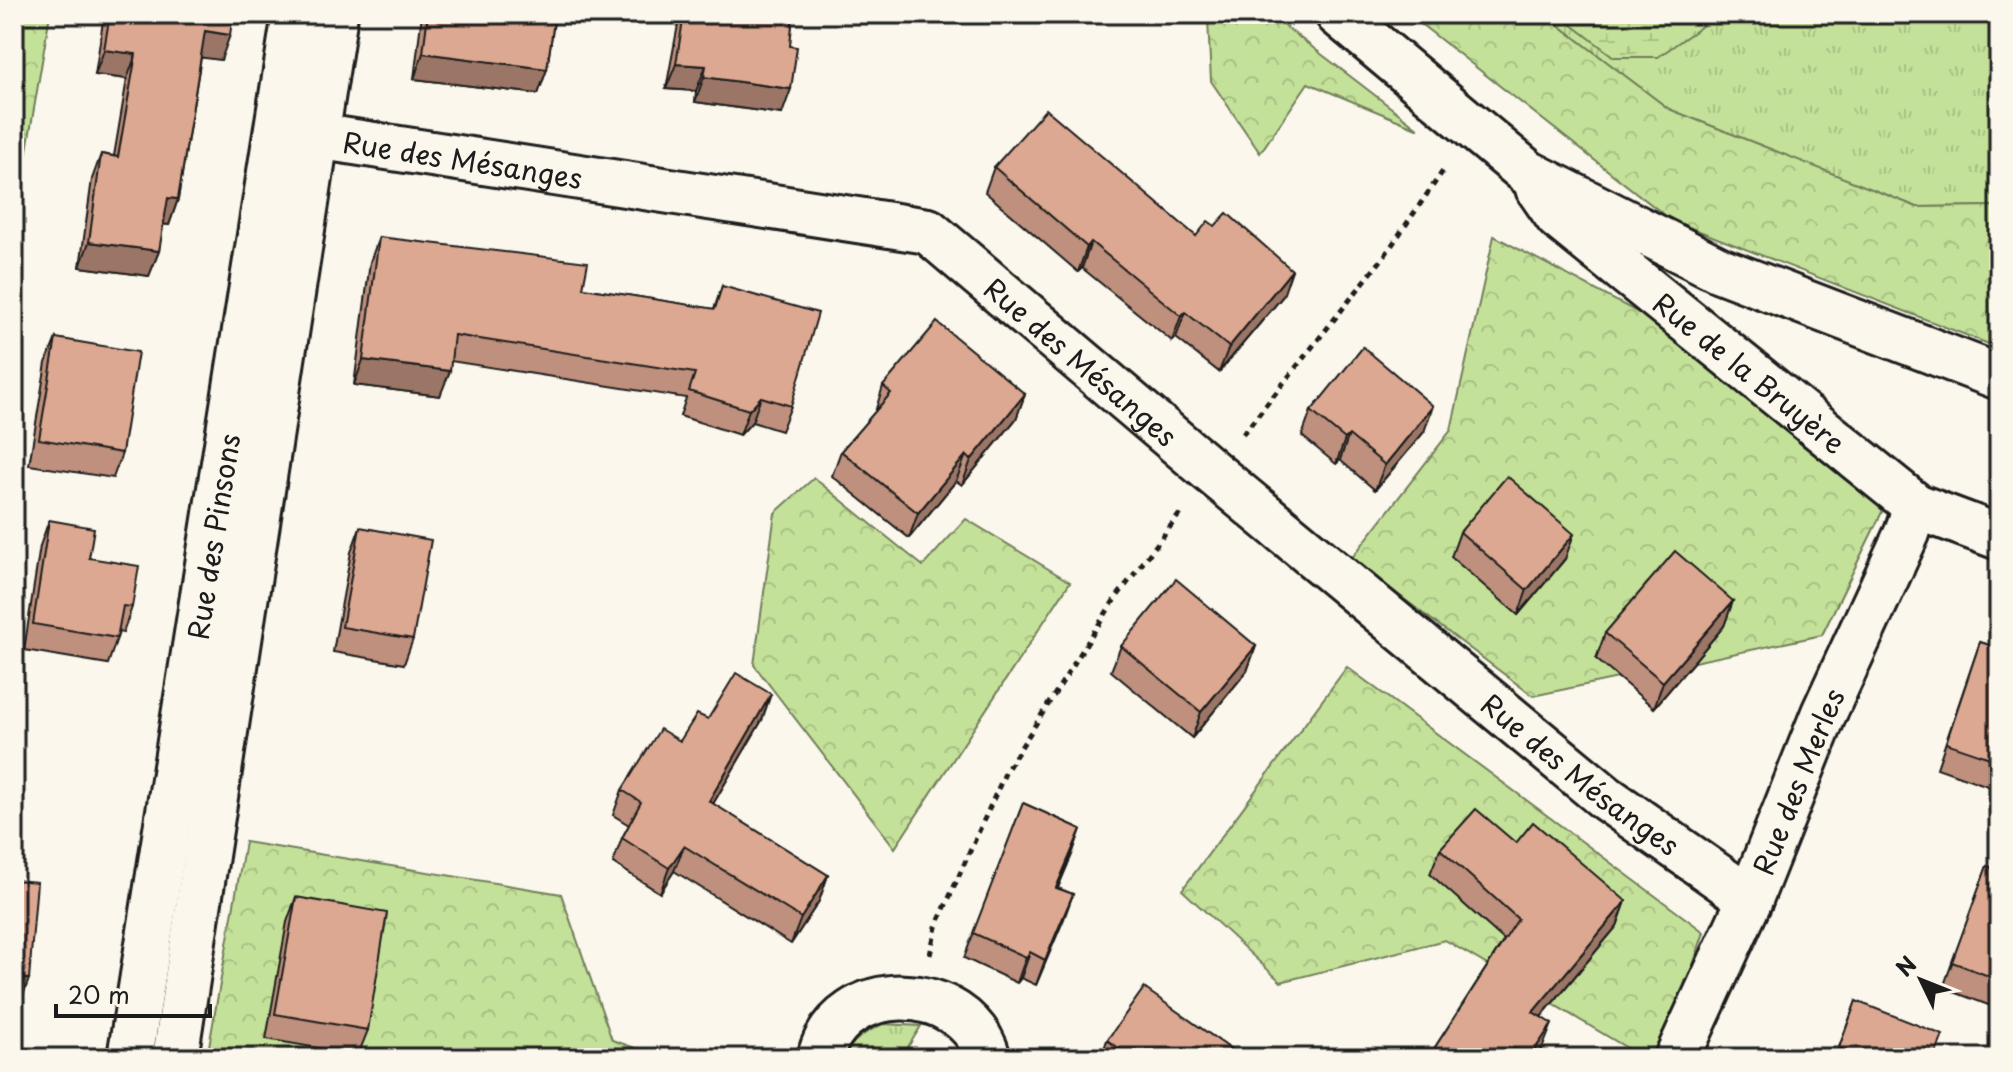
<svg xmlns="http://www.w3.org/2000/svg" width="2013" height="1072" font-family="'Playpen Sans',sans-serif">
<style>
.grass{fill:url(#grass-tufts);stroke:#707e5a;stroke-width:2}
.forest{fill:url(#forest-crowns);stroke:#707e5a;stroke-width:2}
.wetland{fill:url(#wetland-marsh);stroke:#707e5a;stroke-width:2}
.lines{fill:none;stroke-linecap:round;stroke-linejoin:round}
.minor-casing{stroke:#1c1c1c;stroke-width:50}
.tertiary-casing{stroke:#1c1c1c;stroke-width:50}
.path{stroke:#1c1c1c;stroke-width:5;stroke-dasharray:6 6;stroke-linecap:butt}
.minor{stroke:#fbf7ec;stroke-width:44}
.tertiary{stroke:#fbf7ec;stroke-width:44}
.wall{fill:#be907d;stroke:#1c1c1c;stroke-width:2}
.shaded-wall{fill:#9b7666;stroke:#1c1c1c;stroke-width:2}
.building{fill:#dda891;stroke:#1c1c1c;stroke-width:2}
.labels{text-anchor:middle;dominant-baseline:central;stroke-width:7;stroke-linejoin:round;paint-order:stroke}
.street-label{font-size:28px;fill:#1c1c1c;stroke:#fbf7ec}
</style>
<defs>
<pattern id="grass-tufts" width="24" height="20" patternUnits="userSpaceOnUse" patternTransform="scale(2)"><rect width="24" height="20" fill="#c4e199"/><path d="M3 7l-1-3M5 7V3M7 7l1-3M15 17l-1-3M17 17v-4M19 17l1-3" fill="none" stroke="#a8c083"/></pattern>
<pattern id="forest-crowns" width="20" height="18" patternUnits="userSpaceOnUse" patternTransform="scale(2)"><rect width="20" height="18" fill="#c4e199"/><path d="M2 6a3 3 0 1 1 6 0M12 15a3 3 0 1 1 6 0" fill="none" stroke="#a8c083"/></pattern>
<pattern id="wetland-marsh" width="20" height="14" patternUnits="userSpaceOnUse" patternTransform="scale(2)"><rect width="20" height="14" fill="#c4e199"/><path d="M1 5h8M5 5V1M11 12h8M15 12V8" fill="none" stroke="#a8c083"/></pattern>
</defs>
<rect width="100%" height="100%" fill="#fbf7ec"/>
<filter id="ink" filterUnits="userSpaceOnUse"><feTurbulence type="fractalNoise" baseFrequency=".0125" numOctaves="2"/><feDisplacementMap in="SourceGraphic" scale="16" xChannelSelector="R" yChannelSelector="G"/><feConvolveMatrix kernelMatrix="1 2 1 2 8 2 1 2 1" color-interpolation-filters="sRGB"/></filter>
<g filter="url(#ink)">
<!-- grass -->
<g class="grass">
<path d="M1544,14H1999V206L1917,207L1668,109Z"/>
<path d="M883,1024L921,1026L901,1058H843C852,1040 865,1032 883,1024Z"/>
</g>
<!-- forest -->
<g class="forest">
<path d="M14,14H50L14,227Z"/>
<path d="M1199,14H1269L1419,129L1308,83L1260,153L1211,81L1208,19Z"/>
<path d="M1408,14H1544L1669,109L1917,207L1999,206V348L1671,220Z"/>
<path d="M1494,236L1669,329L1883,510L1822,635L1533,696L1351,559L1451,430Z"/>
<path d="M814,478L923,566L966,519L1070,582L895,848L754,665L775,513Z"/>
<path d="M1347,667L1704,932L1662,1058H1644L1445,940L1281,982L1182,890Z"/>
<path d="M245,842L561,894L612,1040L664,1058H232L208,1052Z"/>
</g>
<!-- wetland -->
<path class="wetland" d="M1558,14H1719L1658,57H1614Z"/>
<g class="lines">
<defs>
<g id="minor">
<path id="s1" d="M277,130L928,231L1212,472L1606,798L1750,899"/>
<path id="s2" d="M130,1058L295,14"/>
<path d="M175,1058L335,14"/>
<path d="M820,1058C839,976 966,979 988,1058"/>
<path id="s3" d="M1677,1058L1750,899L1824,713L1907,533L1916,506"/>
</g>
<g id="tertiary">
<path d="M1338,14L1528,173L1720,270L1999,377"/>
<path id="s4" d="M1538,188L1558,217L1916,506L1999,537"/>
</g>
</defs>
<!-- minor casing -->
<use href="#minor" class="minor-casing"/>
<!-- tertiary casing -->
<use href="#tertiary" class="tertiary-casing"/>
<!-- path -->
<g class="path">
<path d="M1243,434L1383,258L1445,168"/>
<path d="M930,955L936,927L1006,771L1113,602L1182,511"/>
</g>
<!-- minor -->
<use href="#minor" class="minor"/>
<!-- tertiary -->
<use href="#tertiary" class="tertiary"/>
</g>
<!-- wall -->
<g class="wall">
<path d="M106,14H233L221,60L201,57L178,199L169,225L163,224L159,251L149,276L80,267L92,179L101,154L114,156L127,79L95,75L103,21Z"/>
<path d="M422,14H555L547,69L538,94L414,79Z"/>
<path d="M680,14H793L782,114L695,102L696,91L666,89Z"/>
<path d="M994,167L1196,236L1283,296L1219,372L1176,338L1172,341L1082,268L1078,272L985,192Z"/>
<path d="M379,237L583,288L714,309L722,286L791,406L781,431L752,422L740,435L680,416L686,398L451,361L440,396L354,385L370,262Z"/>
<path d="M56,338L122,453L113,478L29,465L46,363Z"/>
<path d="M883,386L1025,394L1016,419L962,485L956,481L909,538L832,476L841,451L875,412Z"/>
<path d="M1311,411L1424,432L1375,490L1340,460L1336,464L1302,436Z"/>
<path d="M49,520L89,558L132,607L123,633L119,632L108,664L24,650L40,546Z"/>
<path d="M360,527L413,639L404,664L333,652L351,552Z"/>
<path d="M1460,532L1565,559L1518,615L1451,557Z"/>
<path d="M1733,601L1724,626L1654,708L1596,659L1605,633Z"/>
<path d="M1980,642L1999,648V790L1937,768Z"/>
<path d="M1121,646H1256L1247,671L1192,738L1111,671Z"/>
<path d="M708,719L762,720L713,804L828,875L819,901L791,944L674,871L660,893L613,863L622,838L629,825L613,815L622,790Z"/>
<path d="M1023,803L1081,829L1058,888L1073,894L1036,985L1021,978L1017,983L964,958Z"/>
<path d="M1516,843L1626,901L1617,926L1541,1017L1542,1049L1536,1058H1428L1504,940L1430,874L1440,849Z"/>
<path d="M1987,866L1999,871V1009L1943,988Z"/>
<path d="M296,897L368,1030L358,1055L266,1039L287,922Z"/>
<path d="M1856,1001L1935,1058H1835Z"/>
<path d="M1107,1040L1241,1058H1101Z"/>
</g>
<!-- shaded-wall -->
<g class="shaded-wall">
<path d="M205,31L230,35L221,60L196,57Z"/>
<path d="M104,50L136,54L127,79L95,75Z"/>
<path d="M423,53L547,69L538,94L414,79Z"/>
<path d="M676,64L706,66L696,91L666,89Z"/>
<path d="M704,77L791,89L782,114L695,102Z"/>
<path d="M168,198L178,199L169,225L159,224Z"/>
<path d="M89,242L159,251L149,276L80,267Z"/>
<path d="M1091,242L1082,268L1078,272L1087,247Z"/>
<path d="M1292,270L1283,296L1219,372L1229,347Z"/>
<path d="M1185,312L1176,338L1172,341L1181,316Z"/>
<path d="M363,360L450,371L440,396L354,385Z"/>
<path d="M1025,394L1016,419L962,485L971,460Z"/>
<path d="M761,397L752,422L740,435L749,410Z"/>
<path d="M1433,406L1424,432L1375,490L1385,465Z"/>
<path d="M1349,435L1340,460L1336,464L1345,439Z"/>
<path d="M966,455L956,481L909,538L918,513Z"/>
<path d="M1574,534L1565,559L1518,615L1527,590Z"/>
<path d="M1733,601L1724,626L1654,708L1663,682Z"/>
<path d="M1256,646L1247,671L1192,738L1201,712Z"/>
<path d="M771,694L762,720L700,826L709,801Z"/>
<path d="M1081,829L1072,855L1047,913L1056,888Z"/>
<path d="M684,846L674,871L660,893L669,868Z"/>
<path d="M828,875L819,901L791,944L801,918Z"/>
<path d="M1073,894L1064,919L1036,985L1045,960Z"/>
<path d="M1626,901L1617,926L1524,1037L1533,1012Z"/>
<path d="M1030,952L1021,978L1017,983L1026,957Z"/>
<path d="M14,978L29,979L20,1004H14Z"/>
<path d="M1552,1024L1542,1049L1536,1058H1529Z"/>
</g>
<!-- building -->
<g class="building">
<path d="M110,14H233L230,35L205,31L178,199L168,198L159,251L89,242L101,154L118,157L136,54L104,50Z"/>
<path d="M428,14H555L547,69L423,53Z"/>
<path d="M684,14H793L790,46L797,47L791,89L704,77L706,66L676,64Z"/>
<path d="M1046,109L1196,236L1208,221L1215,226L1227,213L1292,270L1229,347L1185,312L1181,316L1091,242L1087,247L994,167Z"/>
<path d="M379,237L588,262L583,288L715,309L722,286L818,313L791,406L761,397L749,410L689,391L695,373L454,335L450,371L363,360Z"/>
<path d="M937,322L1025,394L971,460L966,455L918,513L841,451L891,393L883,386Z"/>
<path d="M56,338L138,352L122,453L39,439Z"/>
<path d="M1363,347L1433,406L1385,465L1349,435L1345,439L1311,411Z"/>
<path d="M1507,476L1574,534L1527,590L1460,532Z"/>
<path d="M49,520L94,528L89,558L139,566L132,607L123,606L117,638L33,624Z"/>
<path d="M360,527L431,540L413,639L342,627Z"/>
<path d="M1675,551L1733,601L1663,682L1605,633Z"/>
<path d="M1176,579L1256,646L1201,712L1121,646Z"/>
<path d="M1980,642L1999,648V761L1946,743Z"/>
<path d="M736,673L771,694L709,801L828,875L801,918L684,846L669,868L622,838L641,802L622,790L660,729L680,741L697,714L708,719Z"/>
<path d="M1023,803L1081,829L1056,888L1073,894L1045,960L1030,952L1026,957L973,933Z"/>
<path d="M1476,809L1516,843L1533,822L1626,901L1533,1012L1552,1024L1529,1058L1515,1049L1509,1058H1428L1518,919L1440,849Z"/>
<path d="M1987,866L1999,871V980L1952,962Z"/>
<path d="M14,880L37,882L29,979L14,978Z"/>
<path d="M296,897L387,913L368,1030L275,1014Z"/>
<path d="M1144,988L1242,1057L1241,1058H1133L1107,1040Z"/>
<path d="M1856,1001L1943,1035L1934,1058H1858V1056L1839,1048Z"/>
</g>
</g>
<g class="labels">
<!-- street labels -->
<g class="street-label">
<text stroke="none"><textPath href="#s1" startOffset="188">Rue des Mésanges</textPath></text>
<text stroke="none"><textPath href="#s1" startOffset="860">Rue des Mésanges</textPath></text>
<text stroke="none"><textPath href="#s4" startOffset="282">Rue de la Bruyère</textPath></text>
<text stroke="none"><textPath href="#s2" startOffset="528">Rue des Pinsons</textPath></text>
<text stroke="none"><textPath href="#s1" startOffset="1508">Rue des Mésanges</textPath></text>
<text stroke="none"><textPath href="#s3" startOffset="302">Rue des Merles</textPath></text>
</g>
</g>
<!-- margin -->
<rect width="2013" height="1072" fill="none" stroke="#fbf7ec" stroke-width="48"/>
<rect x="24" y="24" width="1965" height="1024" fill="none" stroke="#1c1c1c" stroke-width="3" filter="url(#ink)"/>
<!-- north arrow -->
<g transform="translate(1921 980) rotate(313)" stroke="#fbf7ec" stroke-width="6" paint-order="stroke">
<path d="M0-6L14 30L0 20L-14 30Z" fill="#1c1c1c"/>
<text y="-12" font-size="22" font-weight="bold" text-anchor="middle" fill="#1c1c1c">N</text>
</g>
<!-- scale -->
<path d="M56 1004v12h154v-12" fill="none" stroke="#1c1c1c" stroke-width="4"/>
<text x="68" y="1004" font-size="24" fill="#1c1c1c" stroke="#fbf7ec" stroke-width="6" paint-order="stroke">20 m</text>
</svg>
